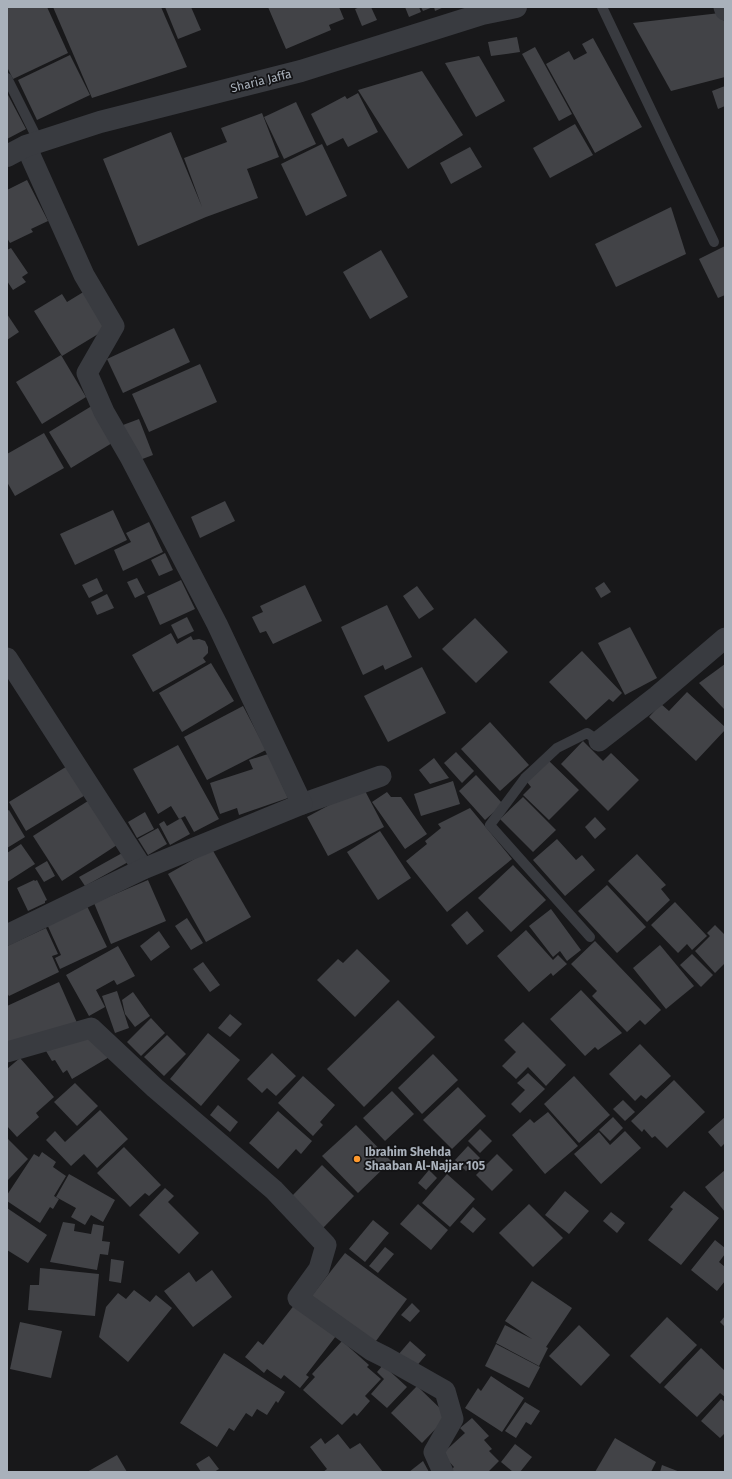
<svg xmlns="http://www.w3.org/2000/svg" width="732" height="1479" font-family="'Fira Sans',sans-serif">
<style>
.building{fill:#424347}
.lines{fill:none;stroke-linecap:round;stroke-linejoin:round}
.service{stroke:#393b40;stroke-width:10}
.minor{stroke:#393b40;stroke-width:21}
.tertiary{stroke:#393b40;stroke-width:22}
.poi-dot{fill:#fe992d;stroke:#131315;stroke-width:1.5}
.labels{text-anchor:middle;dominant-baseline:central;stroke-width:3.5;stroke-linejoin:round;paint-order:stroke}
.street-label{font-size:12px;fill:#a9b1bb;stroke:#131315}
.poi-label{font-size:12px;font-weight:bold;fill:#a9b1bb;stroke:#131315;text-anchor:start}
</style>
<rect width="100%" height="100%" fill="#18181a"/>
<!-- building -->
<g class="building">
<path d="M7,7H47L68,53L13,79L7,67Z"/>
<path d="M53,7H161L187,67L92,98Z"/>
<path d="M165,7H191L201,30L178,39Z"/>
<path d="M268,7H339L344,19L329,25L331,30L286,49Z"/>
<path d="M360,7H371L377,20L362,26L355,9Z"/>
<path d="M405,7H419L421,12L409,17Z"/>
<path d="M421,7H433L423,11Z"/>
<path d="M434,7H444L435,11Z"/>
<path d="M720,13L725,23V77L671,91L633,23Z"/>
<path d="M517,37L520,52L491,56L488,42Z"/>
<path d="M593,38L642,127L595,153L546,64L569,51L574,60L587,53L582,44Z"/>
<path d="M535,47L572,114L559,121L522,54Z"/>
<path d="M70,55L90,95L37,120L18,80Z"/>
<path d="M479,56L505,101L476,117L445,63Z"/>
<path d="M422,71L463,135L408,169L358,90Z"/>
<path d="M725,86V106L718,109L712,91Z"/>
<path d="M7,93L26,129L7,139Z"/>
<path d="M358,93L378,132L348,147L343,138L327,146L311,114L345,96L347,99Z"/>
<path d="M296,102L316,144L284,159L264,117Z"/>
<path d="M262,113L279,157L247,169L258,198L206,217L138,246L103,159L171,132L202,207L184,158L227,142L221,128Z"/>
<path d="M575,124L593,155L550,178L533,148Z"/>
<path d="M322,144L347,196L306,216L281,164Z"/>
<path d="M470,147L482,167L451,184L440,163Z"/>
<path d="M27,180L48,221L31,229L33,232L10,243L7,238V190Z"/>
<path d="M671,207L686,254L616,287L595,244Z"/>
<path d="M725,246V295L718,298L699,259Z"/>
<path d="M11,248L28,273L22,277L26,282L13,290L7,281V250Z"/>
<path d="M381,250L408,297L370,319L343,272Z"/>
<path d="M85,291L108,328L62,356L34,311L62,294L67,302Z"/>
<path d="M7,314L19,332L7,340Z"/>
<path d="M174,328L190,362L123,393L107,359Z"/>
<path d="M61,355L86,397L42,424L16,382Z"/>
<path d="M200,364L217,402L149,432L132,394Z"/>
<path d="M95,404L117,440L71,468L49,432Z"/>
<path d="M139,419L153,455L137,461L123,425Z"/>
<path d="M44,433L64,468L15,496L7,482V454Z"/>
<path d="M225,501L235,521L200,538L191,517Z"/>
<path d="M113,510L127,540L75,565L60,534Z"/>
<path d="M149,522L163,552L123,571L114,550L131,542L126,533Z"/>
<path d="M165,553L173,570L159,576L151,560Z"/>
<path d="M97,578L103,591L89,598L82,585Z"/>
<path d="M137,578L145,593L135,598L127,582Z"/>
<path d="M181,580L195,609L160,625L147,596Z"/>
<path d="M604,582L611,592L601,598L595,588Z"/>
<path d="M305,585L322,621L273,644L266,631L260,633L252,617L263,612L260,606Z"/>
<path d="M417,586L434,609L419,619L403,596Z"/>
<path d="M107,594L114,608L97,615L91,602Z"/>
<path d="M387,605L412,657L385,670L383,665L363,675L341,627Z"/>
<path d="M187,617L194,631L178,639L171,625Z"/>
<path d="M475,618L508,652L476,683L442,649Z"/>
<path d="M630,627L657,678L625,695L598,643Z"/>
<path d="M171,633L177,644L191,636L193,640L199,639L205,641L208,647V653L203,658L206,662L153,692L132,655Z"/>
<path d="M582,651L622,693L613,702L609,699L586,720L549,682Z"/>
<path d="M211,663L234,701L182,732L159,693Z"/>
<path d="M725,664V710L699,683Z"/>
<path d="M422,667L446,713L388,742L364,696Z"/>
<path d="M687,692L725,727V730L696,761L649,717L661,704L669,711Z"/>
<path d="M243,706L266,750L207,780L184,737Z"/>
<path d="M490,722L529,765L500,791L461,749Z"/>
<path d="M583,741L603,761L611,753L639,780L608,811L561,764Z"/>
<path d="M178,745L219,819L194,832L185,816L179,819L171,806L158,814L133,769Z"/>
<path d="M456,752L474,771L462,783L444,763Z"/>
<path d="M268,754L288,798L239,815L237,808L220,814L210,783L253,769L249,760Z"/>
<path d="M434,758L449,778L430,784L419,770Z"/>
<path d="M548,760L579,790L549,820L523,795L531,787L527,782Z"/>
<path d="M69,765L87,794L26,831L9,802Z"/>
<path d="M476,775L503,804L485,820L459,791Z"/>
<path d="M453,781L460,804L421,816L414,794Z"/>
<path d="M363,787L384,827L328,856L307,817Z"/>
<path d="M387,792L391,797H401L427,834L405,849L372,802Z"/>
<path d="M523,797L556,830L533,852L500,819Z"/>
<path d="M91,799L120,843L62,881L33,836Z"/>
<path d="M470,808L512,859L447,912L406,861L427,844L425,841L441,828L438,824Z"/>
<path d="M9,810L25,837L7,848V811Z"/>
<path d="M145,812L154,829L137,838L128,822Z"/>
<path d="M595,817L606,829L595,839L585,827Z"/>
<path d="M181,818L190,834L170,845L159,824L164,821L167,826Z"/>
<path d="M158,828L167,844L148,855L138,839Z"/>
<path d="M380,831L411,878L378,900L347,852Z"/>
<path d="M557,839L576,860L582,855L595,870L565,896L533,860Z"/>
<path d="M21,844L35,864L7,882V853Z"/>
<path d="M212,849L251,917L206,942L168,874Z"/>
<path d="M124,852L130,861L85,886L79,877Z"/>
<path d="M637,854L666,885L661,889L670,900L647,922L608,881Z"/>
<path d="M47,861L55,876L44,882L35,868Z"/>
<path d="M513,865L546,900L511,932L478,898Z"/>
<path d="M34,880L35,881L37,880L47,900L45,901V903L28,911L17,888Z"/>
<path d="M148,880L166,921L111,944L94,903Z"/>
<path d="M607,885L646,927L617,953L578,911Z"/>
<path d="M675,902L707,936L692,950L687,944L678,953L651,925Z"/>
<path d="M86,904L107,947L60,969L55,958L61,955L46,922Z"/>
<path d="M551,909L581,950L567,961L560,951L553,957L529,926Z"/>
<path d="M467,911L484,931L467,945L451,925Z"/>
<path d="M187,918L203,943L191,950L175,926Z"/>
<path d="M715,925L725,935V963L715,973L695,951L710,936L707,933Z"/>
<path d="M46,928L58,954L52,956L59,972L9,996L7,993V946Z"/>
<path d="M526,930L553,960L558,955L567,964L553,976L551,973L529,992L497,956Z"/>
<path d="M159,931L170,947L151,961L140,946Z"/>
<path d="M595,941L661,1010L645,1025L640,1020L627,1032L592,996L597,991L571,964Z"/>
<path d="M660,945L694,986L666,1009L633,968Z"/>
<path d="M118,946L135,976L117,985L114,980L96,990L105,1007L89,1016L66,975Z"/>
<path d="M357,949L390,981L355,1017L317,980L338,959L343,963Z"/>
<path d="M692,954L713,975L701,987L680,965Z"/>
<path d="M203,962L220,985L210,992L193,969Z"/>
<path d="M59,982L78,1025L7,1048V1006Z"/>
<path d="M581,990L622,1033L598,1050L595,1047L585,1056L550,1019Z"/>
<path d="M117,991L129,1028L115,1033L102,996Z"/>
<path d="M133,992L150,1016L135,1027L125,1014L122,1000Z"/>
<path d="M398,1000L435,1037L364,1107L327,1069Z"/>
<path d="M230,1014L242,1024L230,1037L218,1028Z"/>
<path d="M151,1018L165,1033L141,1056L127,1042Z"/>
<path d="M523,1022L566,1065L546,1086L528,1067L516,1079L502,1066L516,1052L504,1040Z"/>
<path d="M208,1033L240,1060L201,1106L170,1079Z"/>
<path d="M87,1035L111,1056L72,1079L67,1070L63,1073L55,1060L52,1061L46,1051Z"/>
<path d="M167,1035L186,1054L164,1076L144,1057Z"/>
<path d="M640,1044L671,1076L646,1099L641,1095L635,1101L609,1074Z"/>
<path d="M272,1053L296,1076L276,1096L267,1088L262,1093L247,1079Z"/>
<path d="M433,1054L458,1080L422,1114L398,1088Z"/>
<path d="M20,1058L54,1097L36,1113L39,1117L17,1137L7,1126V1069Z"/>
<path d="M528,1073L545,1089L520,1113L511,1104L525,1090L517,1083Z"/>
<path d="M303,1076L335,1105L320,1122L323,1125L313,1136L278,1103Z"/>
<path d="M574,1076L610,1115L579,1143L544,1104Z"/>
<path d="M674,1080L705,1112L667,1148L655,1136L652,1138L644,1129L642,1132L631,1121Z"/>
<path d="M75,1083L98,1106L77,1126L54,1102Z"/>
<path d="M458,1087L486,1116L452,1149L423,1120Z"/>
<path d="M392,1091L414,1114L385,1141L363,1118Z"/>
<path d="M623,1100L635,1112L625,1121L613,1109Z"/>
<path d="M218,1105L238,1122L230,1132L210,1115Z"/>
<path d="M100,1110L128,1139L97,1168L84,1154L71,1166L46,1140L55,1131L65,1142Z"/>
<path d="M278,1111L312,1141L301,1154L296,1149L278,1169L249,1143Z"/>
<path d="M548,1112L578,1146L545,1174L512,1135L530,1119L534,1123Z"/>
<path d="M613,1117L623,1128L610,1141L599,1130Z"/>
<path d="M725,1117V1146L724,1144L721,1147L708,1132Z"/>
<path d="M356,1125L391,1161L358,1193L322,1156Z"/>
<path d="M480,1129L492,1141L480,1153L468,1141Z"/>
<path d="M625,1131L641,1148L601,1184L574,1154L599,1132L610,1145Z"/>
<path d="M7,1138L28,1159L7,1181Z"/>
<path d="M468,1146L480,1158L466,1171L455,1160Z"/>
<path d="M124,1147L161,1185L149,1196L145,1193L130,1207L97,1173Z"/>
<path d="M42,1152L56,1162L53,1167L66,1176L54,1196L59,1199L53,1209L50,1207L40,1223L7,1201V1195L34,1154L39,1157Z"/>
<path d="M497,1154L513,1170L492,1191L476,1175Z"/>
<path d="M322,1165L354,1196L323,1228L291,1197Z"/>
<path d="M429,1170L437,1178L426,1190L418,1183Z"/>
<path d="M725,1170V1212L705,1187Z"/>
<path d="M69,1174L115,1200L103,1222L91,1215L85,1225L71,1217L76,1208L56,1197Z"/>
<path d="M447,1174L475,1199L450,1227L422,1203Z"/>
<path d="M165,1188L174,1196L168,1202L199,1233L179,1254L139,1215Z"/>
<path d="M565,1191L589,1211L569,1234L545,1215Z"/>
<path d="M684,1191L719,1218L681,1265L648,1240L673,1209L670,1207Z"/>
<path d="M418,1204L448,1230L431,1250L400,1224Z"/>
<path d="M529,1204L563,1238L533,1267L499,1233Z"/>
<path d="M473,1207L486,1219L473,1233L460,1222Z"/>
<path d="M7,1208L47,1235L28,1263L7,1250Z"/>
<path d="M611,1212L625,1223L617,1233L603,1221Z"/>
<path d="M373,1220L389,1233L365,1262L349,1249Z"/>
<path d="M63,1222L75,1224L74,1231L91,1234L93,1224L104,1226L102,1241L110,1242L108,1255L100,1254L97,1270L50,1262Z"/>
<path d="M715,1240L725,1248V1254L719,1262L725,1267V1281L717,1291L691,1270Z"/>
<path d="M385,1247L394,1254L378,1273L369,1266Z"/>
<path d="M345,1253L407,1299L373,1345L310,1298Z"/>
<path d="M111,1259L124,1261L121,1283L109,1281Z"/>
<path d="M40,1268L99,1274L95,1316L28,1310L30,1285H39Z"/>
<path d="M212,1270L232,1297L193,1327L164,1291L189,1272L196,1282Z"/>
<path d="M532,1281L572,1308L546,1347L548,1348L539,1366L496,1343L505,1325L532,1339L505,1321Z"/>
<path d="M134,1290L150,1302L156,1295L172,1308L128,1362L99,1337L106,1307L118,1293L126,1299Z"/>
<path d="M412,1303L420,1311L410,1322L401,1315Z"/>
<path d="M295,1304L336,1336L306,1375L309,1377L300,1388L284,1375L281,1379L267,1369L264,1373L245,1357L258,1341L263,1345Z"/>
<path d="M725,1316V1327L720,1322Z"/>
<path d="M667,1317L697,1345L660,1384L630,1356Z"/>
<path d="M20,1322L62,1331L51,1378L10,1369Z"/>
<path d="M579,1325L610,1355L581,1386L549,1356Z"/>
<path d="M342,1341L369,1365L367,1367L381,1379L365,1396L370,1401L357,1416L354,1413L342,1425L303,1390L315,1377L312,1374Z"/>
<path d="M410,1341L426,1355L414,1369L398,1355Z"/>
<path d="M496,1344L540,1367L529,1388L485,1366Z"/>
<path d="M701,1348L725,1371V1397L720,1393L697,1417L664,1387Z"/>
<path d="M224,1353L285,1392L278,1403L276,1401L267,1415L257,1409L252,1417L246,1413L234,1431L229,1428L217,1447L180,1423Z"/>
<path d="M383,1365L407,1387L387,1408L371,1394L384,1379L377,1372Z"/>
<path d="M491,1376L524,1398L502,1432L465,1408L478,1388L481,1391Z"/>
<path d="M417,1386L448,1416L422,1443L391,1413Z"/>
<path d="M721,1399L725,1402V1435L724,1434L720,1438L701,1421Z"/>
<path d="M525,1402L540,1411L531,1425L526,1422L516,1438L505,1431Z"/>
<path d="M472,1418L489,1436L484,1440L492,1449L489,1451L499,1461L488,1472H449L454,1467L442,1454L465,1433L460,1428Z"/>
<path d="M338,1434L350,1449L360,1443L383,1472H323L327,1469L310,1447L321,1438L325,1444Z"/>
<path d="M615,1438L656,1462L651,1472H595Z"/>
<path d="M515,1444L532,1457L520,1472H513L501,1462Z"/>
<path d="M117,1455L127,1472H87Z"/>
<path d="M209,1456L219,1469L214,1472H201L196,1464Z"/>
<path d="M423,1461L429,1472H409Z"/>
<path d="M662,1465L680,1472H660Z"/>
</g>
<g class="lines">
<!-- service -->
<g class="service">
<path d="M602,7L714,242"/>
<path d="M7,78L39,142"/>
<path d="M590,937L490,825L525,778L557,748L587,733L599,741"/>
</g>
<!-- minor -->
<g class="minor">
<path d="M724,7L725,10"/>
<path d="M7,658L143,869"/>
<path d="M599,741L657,696L725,638"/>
<path d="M302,804L381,776"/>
<path d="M7,935L143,869L302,804L217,624L130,457L104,412L87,373L114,326L84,275L26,146"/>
<path d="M7,1052L91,1028L155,1088L274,1190L326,1245L319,1269L298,1298L371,1350L385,1357L445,1391L453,1419L434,1452L443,1472"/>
</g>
<!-- tertiary -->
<path class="tertiary" d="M7,156L26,146L100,122L301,71L482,14L516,7"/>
</g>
<!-- markers -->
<circle class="poi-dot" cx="357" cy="1159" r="4"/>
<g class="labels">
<!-- street labels -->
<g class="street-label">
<text transform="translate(261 81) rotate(-14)">Sharia Jaffa</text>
</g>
<!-- poi labels -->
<g class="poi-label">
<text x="365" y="1152">Ibrahim Shehda<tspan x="365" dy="14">Shaaban Al-Najjar 105</tspan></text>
</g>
</g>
<!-- border -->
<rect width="732" height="1479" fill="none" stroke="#a9b1bb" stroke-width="16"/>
</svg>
